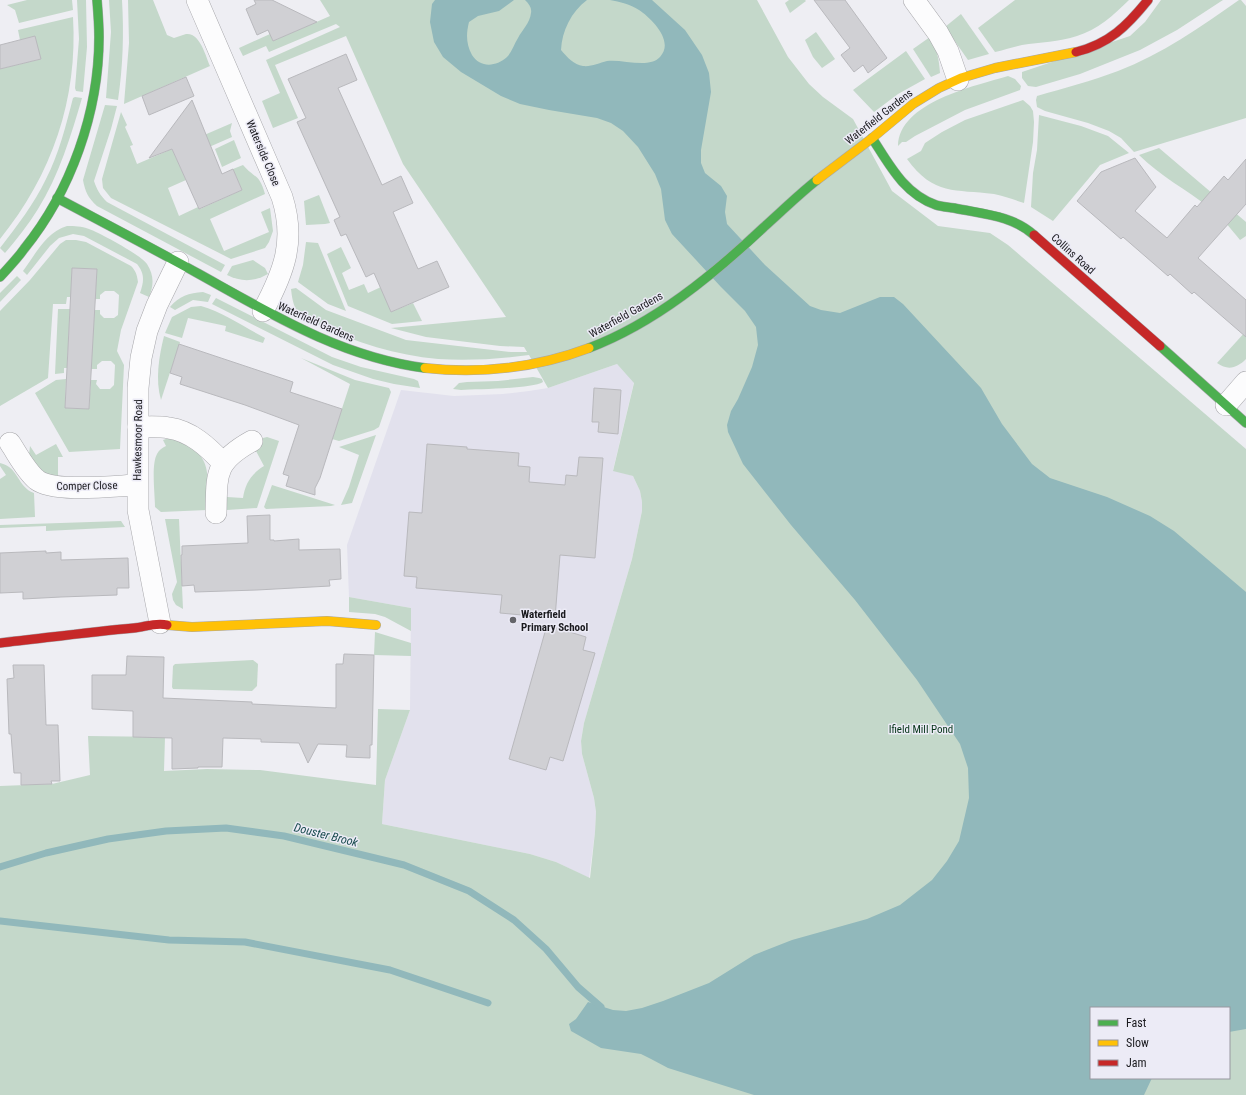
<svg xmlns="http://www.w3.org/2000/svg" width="1246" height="1095" font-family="'Roboto Condensed',sans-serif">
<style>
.built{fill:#e2e1ed}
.green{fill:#c4d8ca;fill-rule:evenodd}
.water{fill:#91b8bb}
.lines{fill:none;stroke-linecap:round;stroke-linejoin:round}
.stream{stroke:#91b8bb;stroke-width:7}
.building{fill:#d0d0d4;stroke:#b9b9bd}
.street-casing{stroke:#a7a7ab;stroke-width:22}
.fast-casing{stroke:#a7a7ab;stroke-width:10}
.slow-casing{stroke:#a7a7ab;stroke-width:10}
.jam-casing{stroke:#a7a7ab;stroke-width:10}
.street{stroke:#fcfcfd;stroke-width:21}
.fast{stroke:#4caf50;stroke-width:9}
.slow{stroke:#ffc107;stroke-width:9}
.jam{stroke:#c62828;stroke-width:9}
.poi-dot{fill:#646469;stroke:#ecebf6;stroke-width:1.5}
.labels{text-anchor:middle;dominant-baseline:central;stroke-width:3;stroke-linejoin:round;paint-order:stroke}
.street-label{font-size:11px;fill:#1a1a1e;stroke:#ecebf6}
.poi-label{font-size:11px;font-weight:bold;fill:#1a1a1e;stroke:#ecebf6;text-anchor:start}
.park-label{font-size:11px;fill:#033316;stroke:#ecebf6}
.water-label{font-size:12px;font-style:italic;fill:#184b4d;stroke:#ecebf6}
</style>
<rect width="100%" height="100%" fill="#eeeef3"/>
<!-- built -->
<path class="built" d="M617,364L634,382L613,470L633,476L640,491L642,502V511L632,559L584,723L581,741L582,754L594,798L596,812L595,832L589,878L556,862L530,854L382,824L385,780L410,710L411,608L349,597L347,545L401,390L454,396L503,394L529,391L548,388Z"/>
<!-- green -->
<g class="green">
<path d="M27,0H72L73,10L19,23L15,10L7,5Z"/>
<path d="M77,0H86L87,47L83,92L76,91L75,88L79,39Z"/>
<path d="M109,0H122C124,33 123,67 118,100L106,98L111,32Z"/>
<path d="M128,0H153L167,35L174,38C178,37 182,35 186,34C200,32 206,57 210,66L124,104L129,43Z"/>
<path d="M320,0H757L788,57L809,84L823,97L853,119L892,191L938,226L990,233L1008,245L1246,449V1095H0V786L52,784L90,775L88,736L165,737L164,771L207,769L260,770L376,785L378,709L410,710L385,780L382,824L530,854L556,862L590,878L595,832L596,812L594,798L582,754L581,741L584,723L632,559L642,511V502L640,491L633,476L613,471L634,383L617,364L548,388L529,355C499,359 468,361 438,359C396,355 356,343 319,325C312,321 303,318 298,312C293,306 292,297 291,289L296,288L326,310L406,340L511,352H527L524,347L500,346L426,337L391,328L506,317L403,164L346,36L275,65L298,118L273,128L262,101L280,93L266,60L340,27L336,24L269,52L266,46L243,56L239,48L270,34L273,41L330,16ZM1091,1008H1229V1078H1091Z"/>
<path d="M789,0H805L806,1L790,13L785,3Z"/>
<path d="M1015,0H1129C1114,15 1097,30 1077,36C1059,42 1040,42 1022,45C1013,47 1004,50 995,52L978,28Z"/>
<path d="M1161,0H1223L1177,30L1140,50L1080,74L1036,87L1028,86L1022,78V72L1130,36L1145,22Z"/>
<path d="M1239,0H1241L1246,6V118L1134,152L1121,138L1109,131L1088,123L1045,111L1037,107L1036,100L1037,96C1064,88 1092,81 1118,71C1162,54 1201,27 1239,0Z"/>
<path d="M961,14L989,54L968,60L945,27Z"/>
<path d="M73,17C78,99 52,175 0,239V69L41,59L20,40L18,30Z"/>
<path d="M816,32L835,59L822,68L813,57L805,40Z"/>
<path d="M930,37C937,49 939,59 940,73L931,77L913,49Z"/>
<path d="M906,51L925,79L898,94L874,112L853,90Z"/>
<path d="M1008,76L1015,79L1021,86L1020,90L965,110L915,136L906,142H902L898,146C899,102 975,86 1008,76Z"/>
<path d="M75,97L82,98C71,136 59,175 38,209C28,225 17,239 5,253L0,248C17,226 34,204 46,179C59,154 66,125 73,98Z"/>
<path d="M1023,100L1030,106L1033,111L1034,122L1033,142L1024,203C1014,200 1005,196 994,194C955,189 934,196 907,159L921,151L925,143L942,132L965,120Z"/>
<path d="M105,105L117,106L111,129L94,181C97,190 100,195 107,202L225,265L221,272L97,206C88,198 85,191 83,180Z"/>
<path d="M121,112L127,125L125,127L133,145L130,146L137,164L172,149L186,180L168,188L179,216L198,207L200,209L242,190L233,169L243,165C255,179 259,173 265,194L210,219L224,251L269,232L261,212L270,208L273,231L269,242L265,248L231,259L111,198L103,188L102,179Z"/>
<path d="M1039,115L1081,126L1108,136L1129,153L1100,165L1053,221L1031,207L1033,173L1037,150Z"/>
<path d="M232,123L230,131L232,137L200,151L195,139Z"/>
<path d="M234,140L241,158L222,167L215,149Z"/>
<path d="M1159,148L1246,222V236L1240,240C1231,229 1222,217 1210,208C1187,190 1160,176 1139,155Z"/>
<path d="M319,195L330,223L325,224L306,225L304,201Z"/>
<path d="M67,226C75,226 81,226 89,229C100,233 141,255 147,264C154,275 154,285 149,297L140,293C144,281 145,274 137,264L84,236L73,234L59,238L50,246L27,275L23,271C35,255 46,232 67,226Z"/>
<path d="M66,240H76L86,242L131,266C136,271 137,275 138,282L121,330L117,351L124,365L120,449L69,452L35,393L56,380L66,379L65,408L89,409L91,380H97L96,384L100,389H110L114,385L115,365L111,361H102L97,365V369H91L94,310H100V314L104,318H114L118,315L119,295L114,291H105L100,295V299H95L97,269L72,268L71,297H67L66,304H53L48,378L0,406V311L30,280L60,244Z"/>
<path d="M306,242L318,243L346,311L328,304L298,282L303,265Z"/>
<path d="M341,247L351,268L342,273L349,290L364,284L368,293L381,287L391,312L413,303L422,321L392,324L348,306L327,254Z"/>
<path d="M253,260L265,268L268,274C254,282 241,282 227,275L232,266Z"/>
<path d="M17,276L21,280L0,302V293Z"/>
<path d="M203,292L211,295L208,302L193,300L175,310L170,307C179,296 189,293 203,292Z"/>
<path d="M216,298L332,357L361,367L414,379L418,381L420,388L394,384L373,379L333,365L212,304Z"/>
<path d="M201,306C223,312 244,327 265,338L263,343L225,331L226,326L188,318L182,338L165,333L172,317L191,307Z"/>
<path d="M58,309H70L67,368H64V373L55,374Z"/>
<path d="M1246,331V359C1237,368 1228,371 1217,363Z"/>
<path d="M164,336L180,342L161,400C155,380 159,356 164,336Z"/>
<path d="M301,358L355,380L389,388L391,392L379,427L374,430L339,441L332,439L350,384Z"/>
<path d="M533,377L539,378L542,379L543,382C531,389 477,389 461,390L453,389L459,383L467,382L498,381Z"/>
<path d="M376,435L352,503L341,505L349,487L359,455L339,447Z"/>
<path d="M267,437L279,441L257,508L227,510V497L243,498C245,484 251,474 264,466L256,451L263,438Z"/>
<path d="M169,438C176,439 181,441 187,445C214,459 207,483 207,510L161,512L155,507C155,494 151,465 157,454C159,450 162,448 166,446L163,440Z"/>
<path d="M56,444L63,457H58V476L41,474L29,455L30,446L36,455Z"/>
<path d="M0,463C19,467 17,487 34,493L35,517L0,519V479L6,475L0,466Z"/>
<path d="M272,485L335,505L331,506L266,509L264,507Z"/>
<path d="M165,519H179L183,609L176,605L173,600L172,594L177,582Z"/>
<path d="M121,521L125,527L46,531V526L0,528V525Z"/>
<path d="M349,597L411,608V631L385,617L375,614L349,612Z"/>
<path d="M375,632L411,643V656L374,655Z"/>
<path d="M253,660L258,664L257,686L252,691L173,689L172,687L173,666L175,664Z"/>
</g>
<!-- water -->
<path class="water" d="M435,0H514L499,11L478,16L469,22C466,34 466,44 472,55C480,68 496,67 507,57C512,52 514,44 518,38C522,30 530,23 531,13C532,8 529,4 525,0H587C571,12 562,31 561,50C567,57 574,65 583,66C591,67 599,63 607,61C623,59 649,69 660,57C675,41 651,18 639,10C630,4 620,2 610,0H652L685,30L702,55L709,73L711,92L701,150V163L705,173L721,186L727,196L725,212L727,224L765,265L810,306L821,310L840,313L880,297H894L903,304L981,388L1002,424L1032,464L1050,478L1107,497L1150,516L1174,531L1246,592V1029L1229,1032V1008H1091V1078H1152L1144,1095H754L668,1068L651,1059L641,1054L601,1048L571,1031L569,1024L576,1019L588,1002L613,1010L626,1011L642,1008L663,1001L709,983L754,955L792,940L867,919L900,905L932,880L947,861L959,841L969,798L968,768L960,744L917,680L855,600L791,525L743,464L728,432L727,425L731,411L738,399L752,367L758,345L756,327L745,311L721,287L672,234L665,220L661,189L655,174L638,147L623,131L611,123L597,118L549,110L520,104L501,96L461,72L443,57L434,42L430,22L432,4Z"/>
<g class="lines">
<!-- stream -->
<g class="stream">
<path d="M0,867L46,853L108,839L166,831L226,828L284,836L404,865L469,891L514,920L546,949L578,987L601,1007"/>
<path d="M0,921L169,940L245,942L390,970L488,1003"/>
</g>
</g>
<!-- building -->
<g class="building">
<path d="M254,0H272L317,22L273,41L268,30L257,35L246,9L256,4Z"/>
<path d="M814,0H845L887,58L868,73L863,65L854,72L841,55L850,48Z"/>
<path d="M35,36L41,59L0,69V45Z"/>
<path d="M346,54L357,80L338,88L382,185L401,176L413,203L393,212L418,269L437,261L449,287L391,312L374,273L366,277L346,234L341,236L334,220L340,217L297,122L306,118L288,79Z"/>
<path d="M186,77L194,96L149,115L142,96Z"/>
<path d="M192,100L222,174L233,169L242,190L199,209L172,149L149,158Z"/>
<path d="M1135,158L1156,187L1135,211L1167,238L1195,205L1197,207L1224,176L1228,180L1246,159V204L1198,258L1246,300V337L1194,292L1192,294L1170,274L1168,276L1123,237L1121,239L1077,201L1101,172Z"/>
<path d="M72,268L97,269L89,409L65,408Z"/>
<path d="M179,344L293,382L290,392L342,409L320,478L315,488V495L286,486L289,476L283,474L299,425L245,405L180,384L182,377L170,373Z"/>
<path d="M594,388L621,390L618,434L598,432L599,422H592Z"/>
<path d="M427,444L467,447V449L519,453L518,466L530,467L529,482L565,485L566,475L577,476L579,457L603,458L595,558L560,555L555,618L500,613L502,595L416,588L417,577L404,576L409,512L422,513Z"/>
<path d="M270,515V540H274V541L299,539V550L340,549L341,579L329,580L330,586L257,590L195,592L194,585L182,586L181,555H182V546L248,543L247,516Z"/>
<path d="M46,551V553L61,552V560L128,558L129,588H117V595L61,597L23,599V592L0,593V553Z"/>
<path d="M547,625L586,637L583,650L595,653L563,761L550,757L546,770L509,759Z"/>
<path d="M344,654L374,655L372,745H370V758L346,757L347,745L318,744L308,763L299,743L261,742V739L223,738L222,767H198V768L172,769V738L133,737V711L92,709V675H126L127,656L164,657L163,698L252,702V704L336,708V664H343Z"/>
<path d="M13,665H44L46,725H58L60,781H51L52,784L21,785V773H14L11,734H9L7,679L14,678Z"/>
</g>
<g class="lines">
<defs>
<g id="street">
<path d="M197,0L282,197C296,241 284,272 263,311"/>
<path d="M914,0L938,33L948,51L958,80"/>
<path d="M1226,405L1246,382"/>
<path d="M138,427C148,427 159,426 169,428C191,431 208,447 223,463"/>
<path d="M10,443C18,455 26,471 37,480C54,493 114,486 137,485"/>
<path d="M216,513C217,474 214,462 252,441"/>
<path d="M160,623L138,510V388L141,358L147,331L157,305L178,262"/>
</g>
<g id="fast">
<path d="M872,138C889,164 904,194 936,205C942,207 948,207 954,208C982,214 1012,215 1034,235"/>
<path d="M57,198C104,223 152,248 199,274C271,314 341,357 425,368"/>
<path d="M0,277C8,268 17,259 24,249C71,191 99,112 99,37C99,24 98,12 97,0"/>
<path d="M1160,346L1246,423"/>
<path d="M589,348C655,323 713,275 764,227C782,211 798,195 817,180"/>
</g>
<g id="slow">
<path d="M817,180L871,139L913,104L939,88L961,78L995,68L1076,52"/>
<path d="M425,368C481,374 536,368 589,348"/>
<path d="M167,625L192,627L327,621L376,625"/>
</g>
<g id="jam">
<path d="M1076,52C1109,44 1127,26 1148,0"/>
<path d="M1034,235L1160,346"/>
<path d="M0,643C45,638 89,632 134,628C145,627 156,622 167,625"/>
</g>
</defs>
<!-- street casing -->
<use href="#street" class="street-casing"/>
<!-- fast casing -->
<use href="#fast" class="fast-casing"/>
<!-- slow casing -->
<use href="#slow" class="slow-casing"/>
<!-- jam casing -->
<use href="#jam" class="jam-casing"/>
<!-- street -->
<use href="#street" class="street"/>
<!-- fast -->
<use href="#fast" class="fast"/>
<!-- slow -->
<use href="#slow" class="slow"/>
<!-- jam -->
<use href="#jam" class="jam"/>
</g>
<!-- markers -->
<circle class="poi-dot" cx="513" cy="620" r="4"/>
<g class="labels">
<!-- street labels -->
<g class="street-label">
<text transform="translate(879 117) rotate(-38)">Waterfield Gardens</text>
<text transform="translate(263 153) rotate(67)">Waterside Close</text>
<text transform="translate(1073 254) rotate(42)">Collins Road</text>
<text transform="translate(626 315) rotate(-29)">Waterfield Gardens</text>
<text transform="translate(316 322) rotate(24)">Waterfield Gardens</text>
<text transform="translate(138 440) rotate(-89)">Hawkesmoor Road</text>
<text transform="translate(87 486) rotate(-1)">Comper Close</text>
</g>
<!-- poi labels -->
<g class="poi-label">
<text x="521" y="614">Waterfield<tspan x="521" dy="13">Primary School</tspan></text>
</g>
<!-- park labels -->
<g class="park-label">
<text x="921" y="729">Ifield Mill Pond</text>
</g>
<!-- water labels -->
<g class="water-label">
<text transform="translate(326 835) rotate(14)">Douster Brook</text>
</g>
</g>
<!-- legend -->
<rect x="1090" y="1007" width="140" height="72" fill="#ecebf6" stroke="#9897a0"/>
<rect x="1098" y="1020" width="20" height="6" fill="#4caf50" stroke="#9897a0"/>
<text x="1126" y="1027" font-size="12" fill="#1a1a1e">Fast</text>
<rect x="1098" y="1040" width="20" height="6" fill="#ffc107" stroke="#9897a0"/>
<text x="1126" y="1047" font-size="12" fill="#1a1a1e">Slow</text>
<rect x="1098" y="1060" width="20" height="6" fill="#c62828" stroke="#9897a0"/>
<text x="1126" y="1067" font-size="12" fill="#1a1a1e">Jam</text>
</svg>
